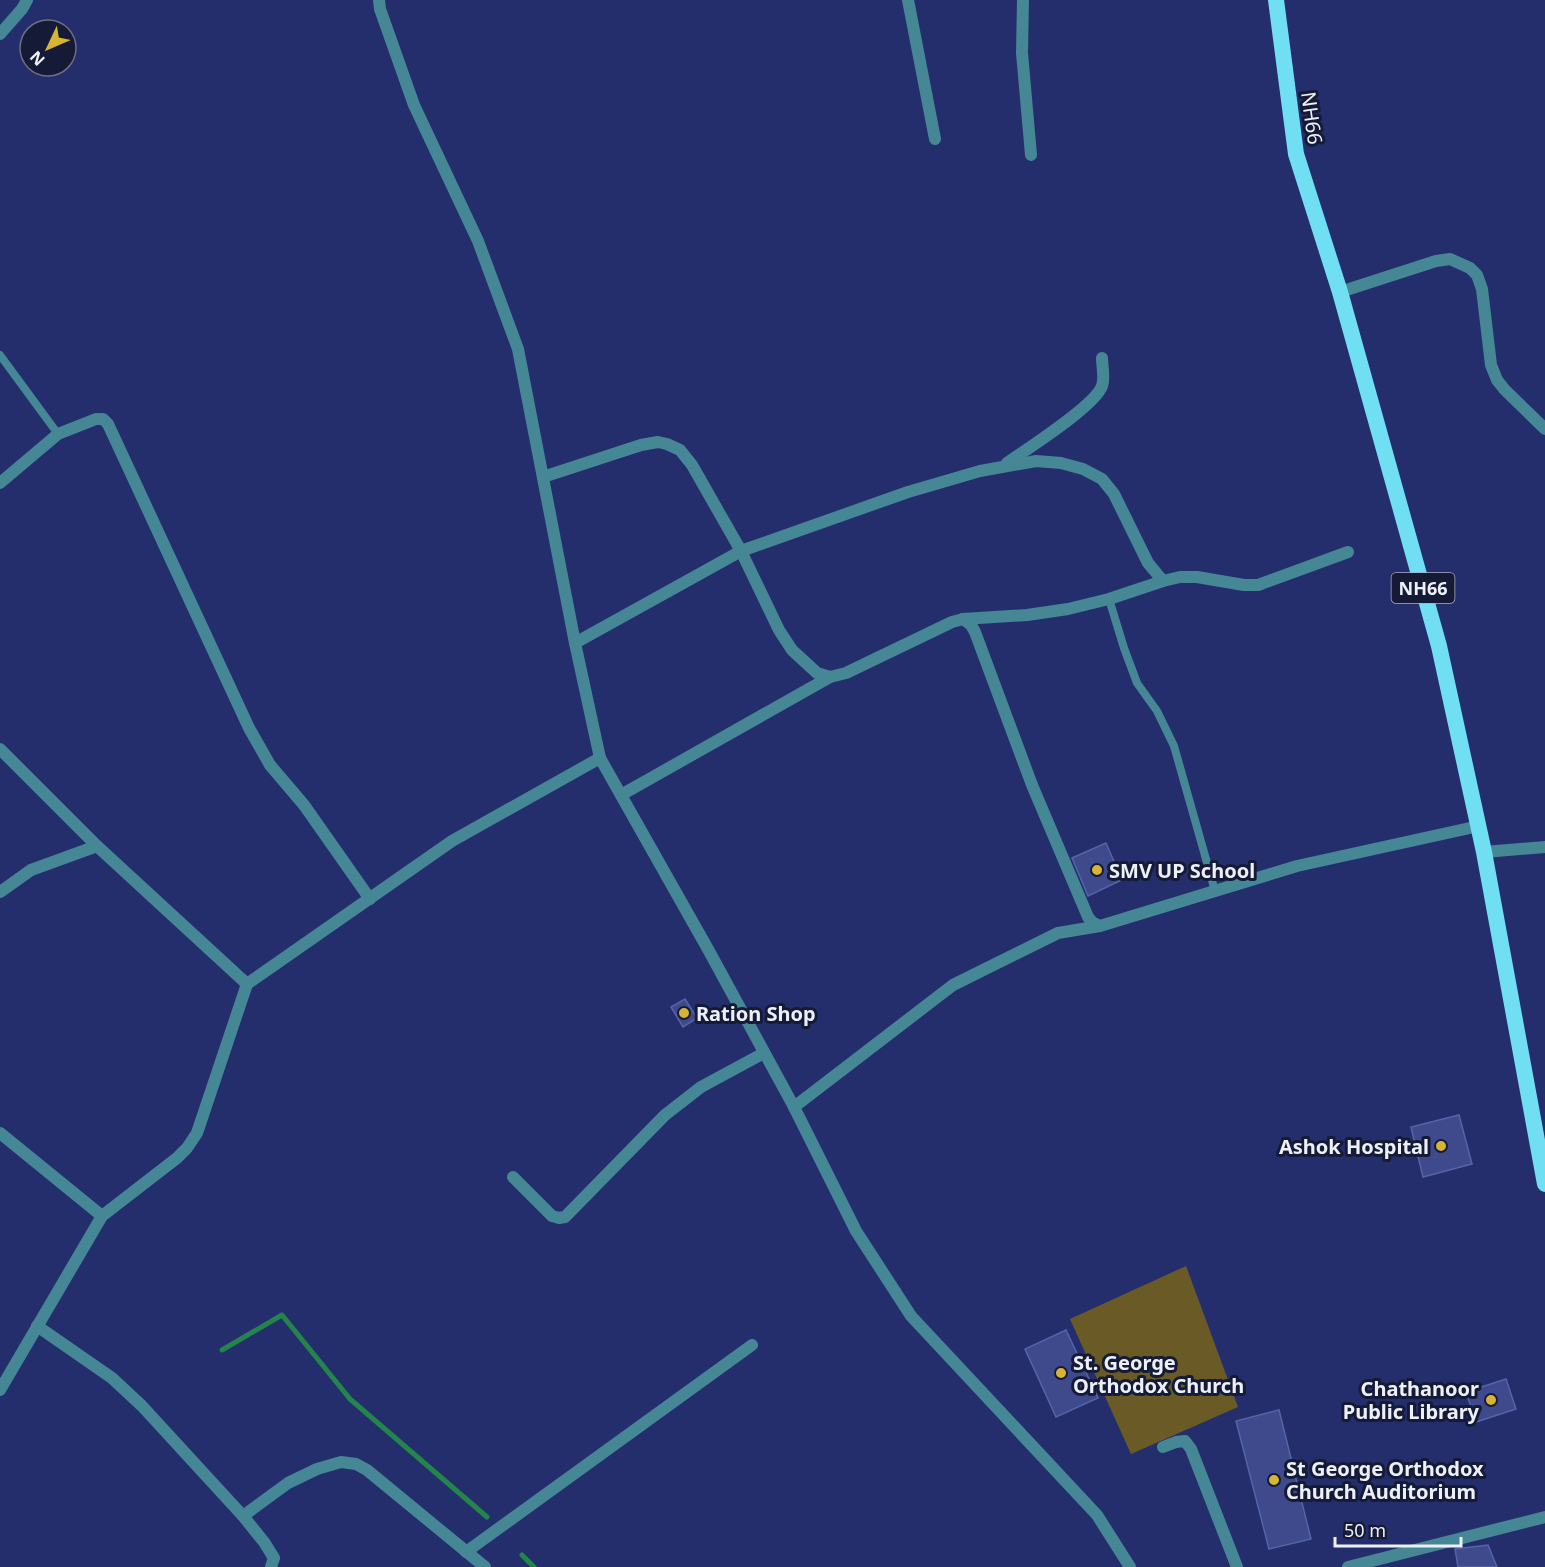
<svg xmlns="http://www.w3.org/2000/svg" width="1545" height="1567" font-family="'Noto Sans',sans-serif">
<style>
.green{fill:#6a5b26}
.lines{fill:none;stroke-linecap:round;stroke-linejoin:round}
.stream{stroke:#24854c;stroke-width:5}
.building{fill:#3e4a8c;stroke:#5564a9;stroke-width:1.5}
.service{stroke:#458795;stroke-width:8}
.minor{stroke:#458795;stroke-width:12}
.tertiary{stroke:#458795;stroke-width:12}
.trunk{stroke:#70dff4;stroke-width:16}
.poi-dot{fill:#d7b434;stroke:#151b37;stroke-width:2}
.labels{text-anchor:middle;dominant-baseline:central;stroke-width:6;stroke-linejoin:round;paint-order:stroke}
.shield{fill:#151b37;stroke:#acb0be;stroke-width:1.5}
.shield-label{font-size:18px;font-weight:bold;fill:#edf0f8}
.street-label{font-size:20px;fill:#edf0f8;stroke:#151b37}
.poi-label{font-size:20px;font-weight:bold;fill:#edf0f8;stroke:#151b37;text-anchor:start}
</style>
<rect width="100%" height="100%" fill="#252e6d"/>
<!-- green -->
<path class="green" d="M1186,1266L1238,1407L1131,1454L1070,1319Z"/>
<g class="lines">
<!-- stream -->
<g class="stream">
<path d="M222,1350L282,1315L350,1399L487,1517"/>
<path d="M522,1555L534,1567"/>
</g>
</g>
<!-- building -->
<g class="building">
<path d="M1106,843L1122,880L1088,896L1072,858Z"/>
<path d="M685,999L697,1018L683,1027L671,1007Z"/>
<path d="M1459,1115L1472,1164L1423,1177L1411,1127Z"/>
<path d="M1066,1330L1098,1398L1056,1417L1025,1349Z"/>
<path d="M1506,1379L1516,1409L1476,1422L1466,1392Z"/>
<path d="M1279,1410L1311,1539L1269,1549L1236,1421Z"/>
<path d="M1488,1545L1497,1567H1458L1455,1549Z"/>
</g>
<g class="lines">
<!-- service -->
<g class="service">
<path d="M0,355L58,434"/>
<path d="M1109,599L1124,648L1137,683L1157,711L1174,746L1215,891"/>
</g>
<!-- minor -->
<g class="minor">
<path d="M908,0L935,139"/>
<path d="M1023,0L1022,53L1031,155"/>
<path d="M0,34L22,9L27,0"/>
<path d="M1340,292L1436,261L1450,259L1470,268L1477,275L1482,289L1491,365L1497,380L1505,390L1545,429"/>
<path d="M1007,463C1027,449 1095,406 1102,386C1105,378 1102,366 1102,358"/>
<path d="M543,477L641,445L658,442L667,444L680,450L692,465L741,551L779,630L792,650L817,673L830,677L846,673L952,622L963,619L1027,615L1068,609L1109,599L1163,581L1180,577H1197L1244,585H1258L1348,552"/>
<path d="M0,483L58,434L96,419H103L108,424L249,728L270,765L304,805L370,899"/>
<path d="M963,619L971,625L975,632L1032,785L1088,917L1092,922L1100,926L1297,866L1479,826"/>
<path d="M575,643L741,551L908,492L980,471L1036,461L1061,463L1083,469L1102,479L1114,494L1148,563L1163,581"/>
<path d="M0,749L97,846"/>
<path d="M621,795L830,677"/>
<path d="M1484,852L1545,847"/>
<path d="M794,1107L953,985L1058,933L1100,926"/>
<path d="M0,1133L102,1216"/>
<path d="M513,1177L552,1216L559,1218L565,1217L665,1115L701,1087L764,1053"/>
<path d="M37,1326L112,1378L142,1406L243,1516L264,1542L274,1558L271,1567"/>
<path d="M0,1390L102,1216L177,1158L187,1148L197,1133L247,984"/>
<path d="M1163,1447L1176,1442L1185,1441L1191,1449L1237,1567"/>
<path d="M243,1516L288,1483L317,1469L341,1462L356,1464L367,1470L485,1567"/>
<path d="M466,1552L752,1345"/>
<path d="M1348,1567L1545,1517"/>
</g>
<!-- tertiary -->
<g class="tertiary">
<path d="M379,0L380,9L414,105L478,241L518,349L575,643L600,758"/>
<path d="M0,892L31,870L97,846L247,984L452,841L600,758L709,951L794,1107L856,1231L911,1316L1097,1515L1130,1567"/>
</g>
<!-- trunk -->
<path class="trunk" d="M1276,0L1296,154L1340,292L1439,646L1484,852L1545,1184"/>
</g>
<!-- markers -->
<g class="poi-dot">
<circle cx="1097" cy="870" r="6"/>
<circle cx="684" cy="1013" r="6"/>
<circle cx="1441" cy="1146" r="6"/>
<circle cx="1061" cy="1373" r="6"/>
<circle cx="1491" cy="1400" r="6"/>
<circle cx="1274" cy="1480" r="6"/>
</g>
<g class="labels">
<!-- shield labels -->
<rect class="shield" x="1391.5" y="573" width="63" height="30" rx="4.5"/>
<g class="shield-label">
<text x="1423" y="588">NH66</text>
</g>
<!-- street labels -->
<g class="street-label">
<text transform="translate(1312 118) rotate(82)">NH66</text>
</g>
<!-- poi labels -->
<g class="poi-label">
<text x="1109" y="870">SMV UP School</text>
<text x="696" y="1013">Ration Shop</text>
<text x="1429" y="1146" text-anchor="end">Ashok Hospital</text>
<text x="1073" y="1362">St. George<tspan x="1073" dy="23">Orthodox Church</tspan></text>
<text x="1479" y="1388" text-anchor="end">Chathanoor<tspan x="1479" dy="23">Public Library</tspan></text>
<text x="1286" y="1468">St George Orthodox<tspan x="1286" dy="23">Church Auditorium</tspan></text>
</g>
</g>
<!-- north arrow -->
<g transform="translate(48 48) rotate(226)"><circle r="28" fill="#151b37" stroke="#6b7084" stroke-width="1.5"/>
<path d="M0-4.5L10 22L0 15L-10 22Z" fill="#d7b434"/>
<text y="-9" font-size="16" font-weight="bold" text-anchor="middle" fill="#edf0f8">N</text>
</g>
<!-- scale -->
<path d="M1335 1537v9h126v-9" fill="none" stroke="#edf0f8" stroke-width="3"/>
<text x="1344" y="1537" font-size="18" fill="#edf0f8" stroke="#151b37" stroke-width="4.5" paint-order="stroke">50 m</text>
</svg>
